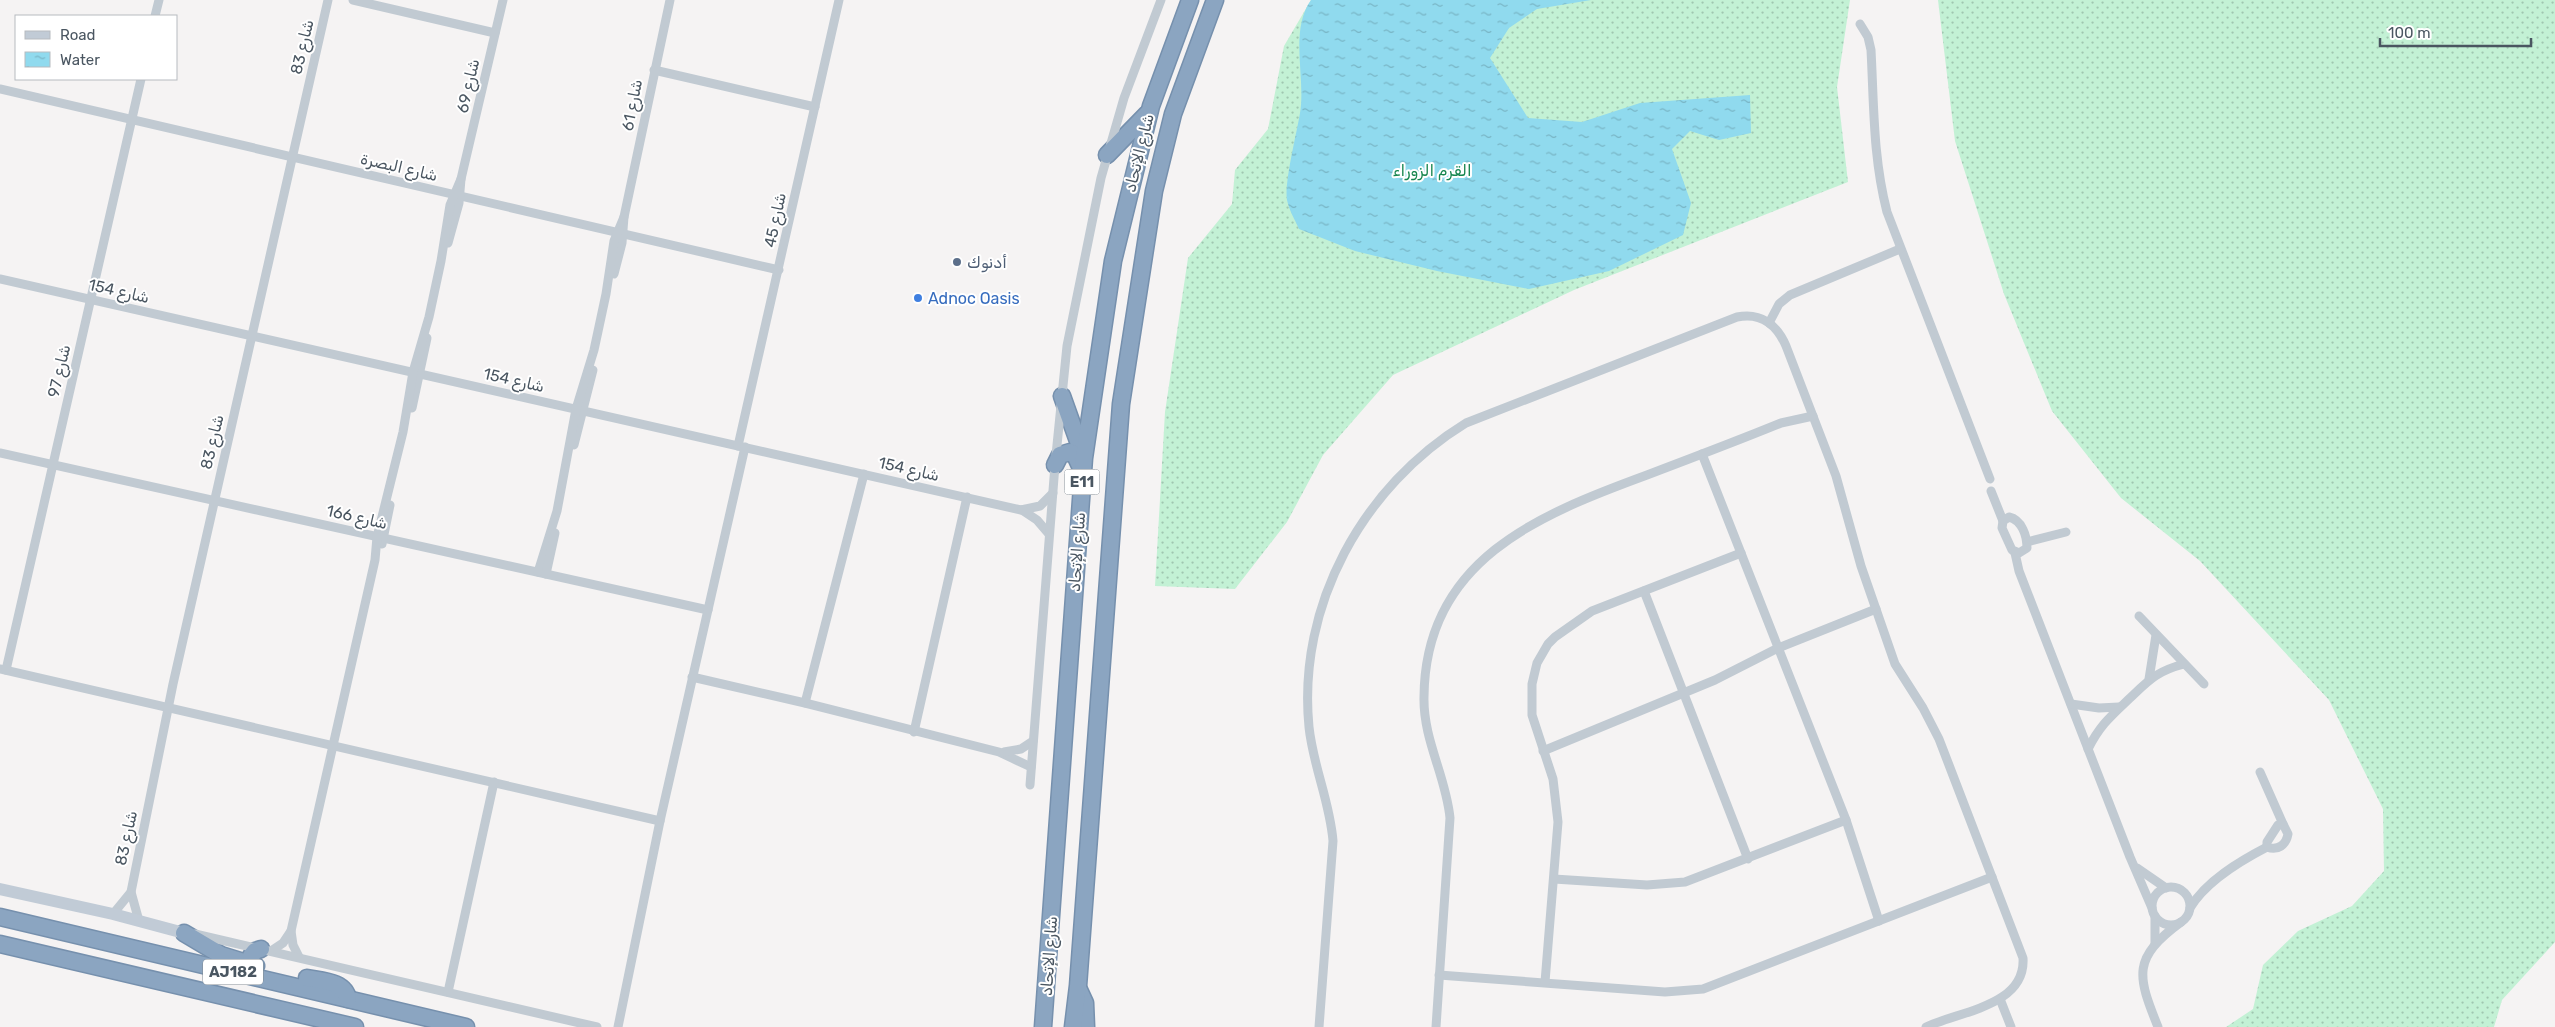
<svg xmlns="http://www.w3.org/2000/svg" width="2555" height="1027" font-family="Rubik,Cairo,sans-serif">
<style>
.grass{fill:url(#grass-dots)}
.water{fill:url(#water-ripples)}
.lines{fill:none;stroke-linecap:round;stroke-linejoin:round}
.highway-casing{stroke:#7690ad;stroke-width:19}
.street{stroke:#c1cad2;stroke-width:9}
.secondary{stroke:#c1cbd6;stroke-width:12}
.highway{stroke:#8ba5c1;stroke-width:16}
.service-dot{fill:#5c6f8a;stroke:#fff;stroke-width:2}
.shop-dot{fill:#3f7fe0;stroke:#fff;stroke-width:2}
.labels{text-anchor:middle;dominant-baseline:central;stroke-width:4;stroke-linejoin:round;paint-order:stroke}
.shield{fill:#fff;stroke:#808990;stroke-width:1}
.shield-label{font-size:15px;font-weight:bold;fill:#4a5661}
.street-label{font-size:16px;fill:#4a5661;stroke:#fff}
.park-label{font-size:16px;fill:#17864f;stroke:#fff}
.service-label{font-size:16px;fill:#4e5e75;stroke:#fff;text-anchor:start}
.shop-label{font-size:16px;fill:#366cbe;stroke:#fff;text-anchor:start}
</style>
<defs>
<pattern id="grass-dots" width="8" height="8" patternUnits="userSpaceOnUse" patternTransform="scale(1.25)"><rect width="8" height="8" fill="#c3f1d5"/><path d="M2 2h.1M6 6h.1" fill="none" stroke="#a0c6b0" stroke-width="1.8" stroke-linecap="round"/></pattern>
<pattern id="water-ripples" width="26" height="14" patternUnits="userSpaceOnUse" patternTransform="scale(1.25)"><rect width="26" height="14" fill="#90daee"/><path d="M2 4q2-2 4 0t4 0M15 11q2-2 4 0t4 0" fill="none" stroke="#78b4c4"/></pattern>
</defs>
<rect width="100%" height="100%" fill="#f5f3f3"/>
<!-- grass -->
<g class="grass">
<path d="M1311,0H1850L1837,87L1848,182L1574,290L1393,375L1323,455L1287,522L1235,589L1155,586L1165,412L1188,258L1232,204L1235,170L1268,129L1284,46Z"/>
<path d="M1938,0H2555V942L2502,1000L2494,1027H2226L2253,1009L2263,965L2298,931L2352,906L2384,871L2383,809L2329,700L2200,561L2121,498L2052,411L2004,294L1955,141Z"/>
</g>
<!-- water -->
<path class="water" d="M1311,0H1591L1537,9L1509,28L1490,58L1528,118L1582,122L1640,103L1750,95L1751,133L1719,140L1690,131L1672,149L1691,203L1683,235L1609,271L1529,289L1437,271L1355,251L1299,229C1295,220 1289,210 1287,200C1284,183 1297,132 1300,113C1306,78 1289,31 1311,0Z"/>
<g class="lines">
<defs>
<g id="highway">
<path d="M1107,155L1147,114"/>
<path d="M1062,396L1083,455"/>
<path d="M1055,465L1060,455L1070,452L1075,455L1081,468"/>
<path d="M0,917L466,1027"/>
<path d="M184,933L221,955L256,966"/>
<path d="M0,944L355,1027"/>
<path d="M252,965L251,956L255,951L261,949"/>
<path d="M307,978C322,981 345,981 348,999"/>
<path d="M1079,990L1085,1003L1086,1027"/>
<path d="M1043,1027L1084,458L1113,261L1151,106L1190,0"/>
<path d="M1073,1027L1078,986L1121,404L1154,191L1173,114L1215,0"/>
</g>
</defs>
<!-- highway casing -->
<use href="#highway" class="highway-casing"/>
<!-- street -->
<g class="street">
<path d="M353,0L495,33"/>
<path d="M155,16L159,0"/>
<path d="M1860,24L1868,37L1871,50C1874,106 1873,158 1887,212L1990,479"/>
<path d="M654,70L815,107"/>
<path d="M0,89L779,270"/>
<path d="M448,243L459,203L461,179L503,0"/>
<path d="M614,274L622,243L624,217L670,0"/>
<path d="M0,279L1021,510L1040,506L1053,493"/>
<path d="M1769,323L1779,304L1790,295L1900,249"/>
<path d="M412,408L427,338"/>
<path d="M574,445L593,370"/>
<path d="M738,446L839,0"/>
<path d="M0,453L708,610"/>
<path d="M1702,454L1846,820L1879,921"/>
<path d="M1991,491L2003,521"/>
<path d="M1022,510L1037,520L1049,534"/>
<path d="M2009,517C2022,520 2027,536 2027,548L2019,553L2012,550L2002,528L2003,521Z"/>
<path d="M2027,542L2066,532"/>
<path d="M382,544L390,505"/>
<path d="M2015,553L2019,571L2130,857L2152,908"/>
<path d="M538,572L557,511L576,409L594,350L606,294L614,241L624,217"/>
<path d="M546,574L555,533"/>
<path d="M1644,591L1748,859"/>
<path d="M2139,616L2204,684"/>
<path d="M0,669L660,821"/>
<path d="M6,670L141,79"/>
<path d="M692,677L805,703L999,752L1031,767"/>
<path d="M2149,679L2156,635"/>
<path d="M805,703L864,474"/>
<path d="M2071,704L2099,708L2119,707"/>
<path d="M914,732L967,497"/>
<path d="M2088,749C2100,725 2111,716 2130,698C2149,680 2157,671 2184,664"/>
<path d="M1543,751L1715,680L1778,648L1876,609"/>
<path d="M1004,752L1021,749L1033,741"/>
<path d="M2260,772L2283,824"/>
<path d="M1030,785L1055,465L1067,346L1101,178L1124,98L1161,0"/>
<path d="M2283,824L2288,834C2286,845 2278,851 2267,847V842L2278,825Z"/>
<path d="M2137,868L2166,888"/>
<path d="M1554,879L1647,885L1685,882L1846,820"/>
<circle cx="2171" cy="906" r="19"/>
<path d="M131,892L139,921"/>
<path d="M2190,908C2206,881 2240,861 2267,847"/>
<path d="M113,914L131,892L173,684L328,0"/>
<path d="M291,931L293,945L299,957"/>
<path d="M195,934L597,1027"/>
<path d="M2155,944V916"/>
<path d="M271,951L283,943L291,931L375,560L377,537L403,432L413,372L429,317L441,261L450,205L461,179"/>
<path d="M1439,975L1665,992L1703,989L1992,877"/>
<path d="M1545,982L1558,822L1553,779L1532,715V684L1537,663L1548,644L1555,637L1592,611L1741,553"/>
<path d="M448,992L494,782"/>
<path d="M2000,999L2011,1027"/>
<path d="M618,1027L660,821L745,447"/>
<path d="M1319,1027L1333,841C1330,802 1313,766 1309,727C1297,605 1363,486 1466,423L1737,317C1761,312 1777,325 1786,346L1836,476L1861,566L1895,664L1923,708L1939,739L2023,958C2026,1006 1960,1011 1926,1027"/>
<path d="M1436,1027L1450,818C1446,776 1423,740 1424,697C1425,560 1538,515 1647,475C1692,458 1737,441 1781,423L1813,416"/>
<path d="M2158,1027C2137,975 2132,958 2181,922"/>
</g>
<!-- secondary -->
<path class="secondary" d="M0,889L113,914L184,933"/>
<!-- highway -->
<use href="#highway" class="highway"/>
</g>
<!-- markers -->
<circle class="service-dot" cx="957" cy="262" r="5"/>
<circle class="shop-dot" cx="918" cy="298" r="5"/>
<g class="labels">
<!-- shield labels -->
<g class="shield">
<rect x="1064.5" y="469.5" width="35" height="25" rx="4"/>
<rect x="203" y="959.5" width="60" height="25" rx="4"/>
</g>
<g class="shield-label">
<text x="1082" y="482">E11</text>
<text x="233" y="972">AJ182</text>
</g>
<!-- street labels -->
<g class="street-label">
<text transform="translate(302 47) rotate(-77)">شارع 83</text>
<text transform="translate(468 86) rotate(-77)">شارع 69</text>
<text transform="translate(632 105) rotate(-79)">شارع 61</text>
<text transform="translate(1139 153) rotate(-76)">شارع الإتحاد</text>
<text transform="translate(399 167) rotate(13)">شارع البصرة</text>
<text transform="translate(775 220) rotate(-78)">شارع 45</text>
<text transform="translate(119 291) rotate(13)">شارع 154</text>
<text transform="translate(59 371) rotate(-77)">شارع 97</text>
<text transform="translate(514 380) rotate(13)">شارع 154</text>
<text transform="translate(212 442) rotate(-77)">شارع 83</text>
<text transform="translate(909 469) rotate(13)">شارع 154</text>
<text transform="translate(357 517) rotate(13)">شارع 166</text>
<text transform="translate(1077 552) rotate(-86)">شارع الإتحاد</text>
<text transform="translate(126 838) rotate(-78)">شارع 83</text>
<text transform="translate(1049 956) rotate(-86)">شارع الإتحاد</text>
</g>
<!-- park labels -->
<g class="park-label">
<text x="1432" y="170">القرم الزوراء</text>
</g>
<!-- service labels -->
<g class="service-label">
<text x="967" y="262">أدنوك</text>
</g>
<!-- shop labels -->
<g class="shop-label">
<text x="928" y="298">Adnoc Oasis</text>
</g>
</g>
<!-- legend -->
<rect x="15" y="15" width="162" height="65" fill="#ffffff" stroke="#b7bbc0"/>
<rect x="25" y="31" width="25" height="8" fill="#c1cbd6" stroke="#b7bbc0"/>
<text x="60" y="40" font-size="15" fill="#4a5661">Road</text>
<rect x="25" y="52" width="25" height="15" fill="url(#water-ripples)" stroke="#b7bbc0"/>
<text x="60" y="65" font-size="15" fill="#4a5661">Water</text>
<!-- scale -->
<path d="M2380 38v8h151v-8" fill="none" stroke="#4a5661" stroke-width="2.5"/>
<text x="2388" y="38" font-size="15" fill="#4a5661" stroke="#ffffff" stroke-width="4" paint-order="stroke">100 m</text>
</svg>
